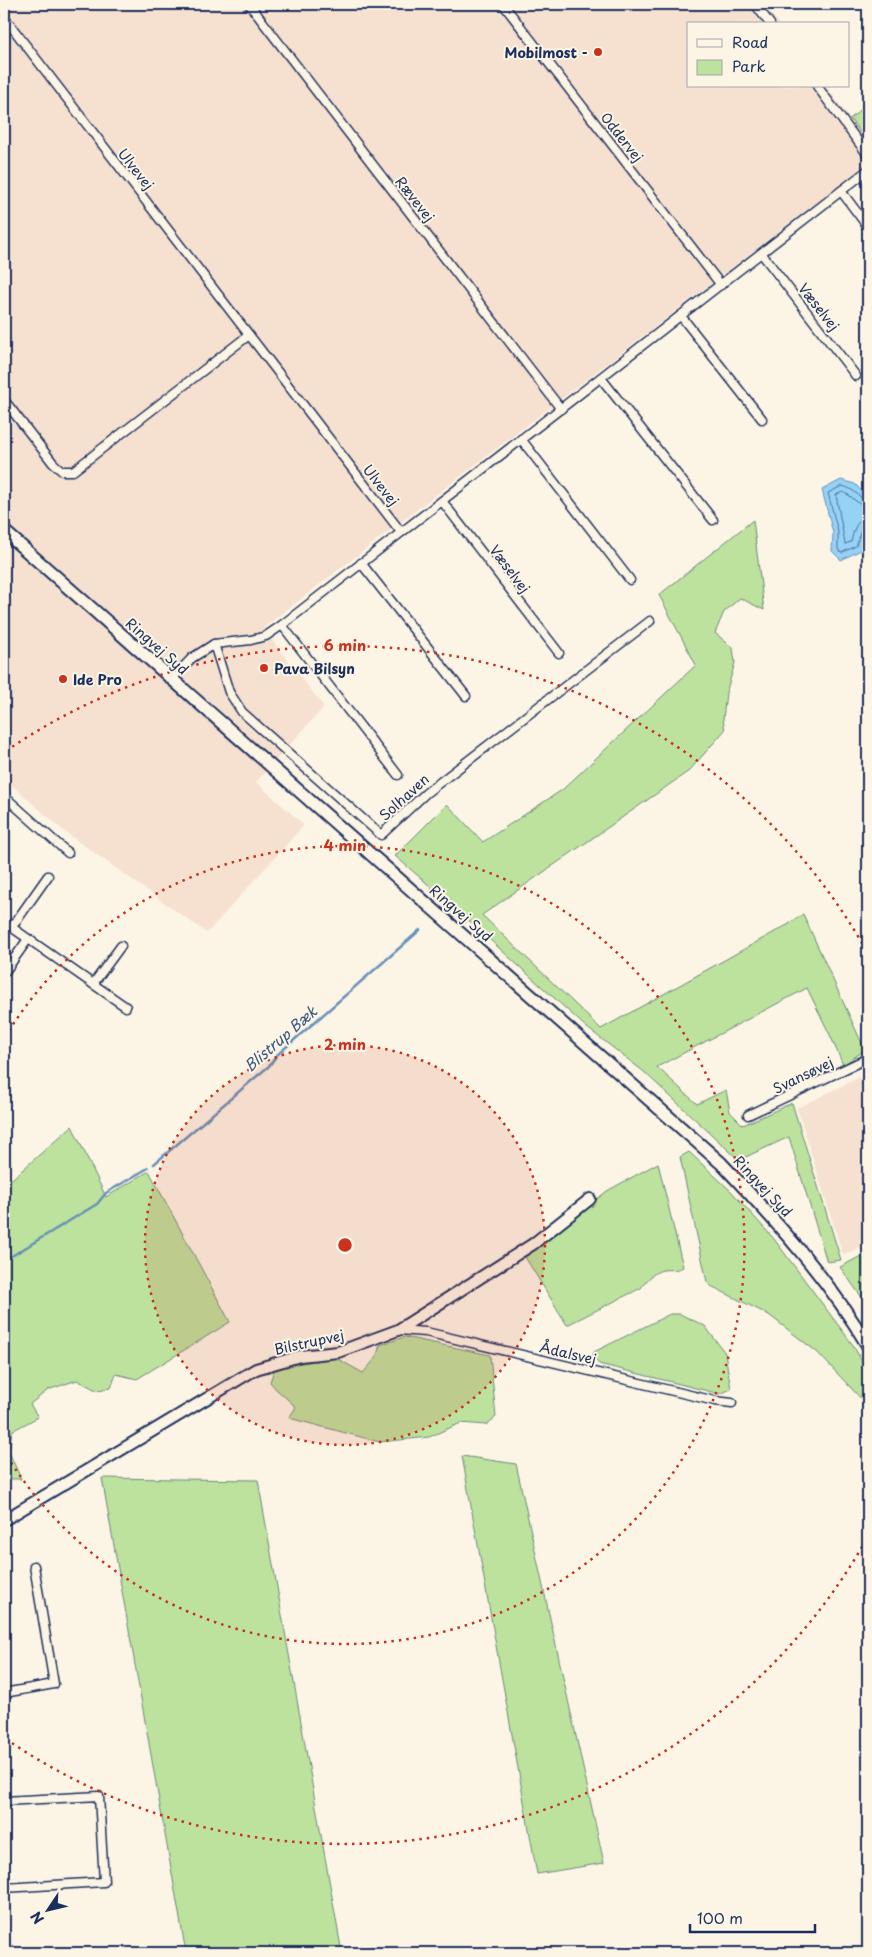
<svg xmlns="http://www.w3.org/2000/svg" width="872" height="1957" font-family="'Playpen Sans',sans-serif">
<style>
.built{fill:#f6e0d0}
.green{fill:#bce29d;stroke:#6c887e}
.water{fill:#96d1f6;stroke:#6590b9}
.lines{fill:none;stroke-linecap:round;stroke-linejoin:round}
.shore{stroke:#4c709b;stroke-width:1}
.stream{stroke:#6590b9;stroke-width:2.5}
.street-casing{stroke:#1b2f5e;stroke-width:11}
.secondary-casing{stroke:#1b2f5e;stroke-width:14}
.primary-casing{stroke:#1b2f5e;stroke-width:15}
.street{stroke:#fcf5e5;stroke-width:8}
.secondary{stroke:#fcf5e5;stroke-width:10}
.primary{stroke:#fcf5e5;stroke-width:11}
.ring{fill:none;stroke:#c8321e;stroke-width:2.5;stroke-dasharray:2.5 5}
.poi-dot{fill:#c8321e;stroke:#fcf5e5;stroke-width:2}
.labels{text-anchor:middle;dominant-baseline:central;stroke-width:4;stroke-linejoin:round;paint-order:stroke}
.poi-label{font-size:14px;font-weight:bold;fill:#1b2f5e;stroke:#fcf5e5;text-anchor:start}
.street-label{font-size:14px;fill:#1b2f5e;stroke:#fcf5e5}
.water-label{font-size:15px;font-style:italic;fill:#3a5884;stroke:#fcf5e5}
.centre{fill:#c8321e;stroke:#fcf5e5;stroke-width:2.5}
.ring-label{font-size:15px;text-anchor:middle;font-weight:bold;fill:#c8321e;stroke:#fcf5e5;stroke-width:4;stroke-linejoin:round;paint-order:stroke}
</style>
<rect width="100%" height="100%" fill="#fcf5e5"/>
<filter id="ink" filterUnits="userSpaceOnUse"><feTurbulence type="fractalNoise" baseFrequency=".02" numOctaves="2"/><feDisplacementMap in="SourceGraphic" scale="10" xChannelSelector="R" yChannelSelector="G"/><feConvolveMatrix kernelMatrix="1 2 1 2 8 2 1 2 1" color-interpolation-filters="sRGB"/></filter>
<g filter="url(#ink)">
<!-- built -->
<g class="built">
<path d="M4,4H764L779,24H688V86H826L868,143V163L263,628L324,707L256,782L304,825L207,933L65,832L4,778Z"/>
<path d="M868,1073V1244L843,1255L797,1108Z"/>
</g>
<!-- green -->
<g class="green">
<path d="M868,103V143L850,119Z"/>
<path d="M753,520L764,610L740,598L724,612L715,633L733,648L735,663L726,693L723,719L725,730L689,771L482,915L601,1029L789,924L803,914L865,1050L843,1065L831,1037L807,988L657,1067L697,1104L726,1090L730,1112L743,1125L792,1103L841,1260L827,1262L789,1137L739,1160L643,1071L586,1027L444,898L395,856L447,804L483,842L562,790L696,665L659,595Z"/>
<path d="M72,1126L106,1197L149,1171L230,1322L137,1379L116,1374L111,1388L96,1390L77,1380L48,1390L30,1404L38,1417L12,1431L9,1452L21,1479H4V1186Z"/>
<path d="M689,1152L731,1191L774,1239L853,1345L868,1373V1406L817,1352L769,1315L711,1286L707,1282L680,1157Z"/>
<path d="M658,1163L683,1267C676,1271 671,1269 663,1270C653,1272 647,1280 641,1288L567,1325L525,1257L607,1191Z"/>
<path d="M865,1254L868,1258V1306L840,1267Z"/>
<path d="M670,1314H680L705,1326L725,1353L731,1389L720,1394L599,1364L592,1356L594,1352Z"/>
<path d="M405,1337L490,1355L496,1417L486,1425L461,1423L429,1437L380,1442L289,1418L296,1407L276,1389L270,1382L275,1367L336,1358L363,1373L376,1358L380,1345Z"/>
<path d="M462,1456L516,1464L604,1863L537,1874Z"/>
<path d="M102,1478L258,1480L342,1953H186Z"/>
</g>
<!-- water -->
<path class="water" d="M841,480L855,484L868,498L866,528L861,550L841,560L832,551L833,533L822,490Z"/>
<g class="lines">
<!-- shore -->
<g class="shore">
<path d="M868,501C859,499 856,489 842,486L828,493L838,532V549L841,553L856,546L862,527L868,524"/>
<path d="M868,507C857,506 853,495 842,492L836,495L845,544L851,542C854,531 855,519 868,518"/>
</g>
<!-- stream -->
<g class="stream">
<path d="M154,1164L269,1066L277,1055L420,930"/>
<path d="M4,1253L10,1257L97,1204L106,1193L148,1168"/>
</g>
<defs>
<g id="street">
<path d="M249,4L561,409"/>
<path d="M503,4L721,285"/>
<path d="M755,4L770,24"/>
<path d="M4,17L401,532"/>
<path d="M817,86L868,155"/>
<path d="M841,191L868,227"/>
<path d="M762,254L856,376"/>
<path d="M681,316L762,419"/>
<path d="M601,378L713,520"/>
<path d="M4,400L53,463L62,471H73L249,335"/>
<path d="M521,439L630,580"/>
<path d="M442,501L559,653"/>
<path d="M361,563L466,696"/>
<path d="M282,625L398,775"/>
<path d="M214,644L229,692L242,712L381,835L426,793L650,621"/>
<path d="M172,679L192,658L214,644L251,640L266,636L282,625L868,170"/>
<path d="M4,796L68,853"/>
<path d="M4,922L126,1007"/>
<path d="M12,927L48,876"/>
<path d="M4,973L28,939"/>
<path d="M93,984L121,946"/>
<path d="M748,1115L868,1058"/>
<path d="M398,1330L426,1332L715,1401L732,1403"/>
<path d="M4,1693L54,1684L34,1566"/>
<path d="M4,1801L99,1796L104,1882L4,1888"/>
</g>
<path id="secondary" d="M4,1520L256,1369L300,1356L338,1352L398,1330L533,1244L590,1199"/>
<path id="primary" d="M4,531L721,1163C775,1220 828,1278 868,1346"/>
</defs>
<!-- street casing -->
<use href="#street" class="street-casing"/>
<!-- secondary casing -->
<use href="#secondary" class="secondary-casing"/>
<!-- primary casing -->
<use href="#primary" class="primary-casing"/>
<!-- street -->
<use href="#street" class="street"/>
<!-- secondary -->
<use href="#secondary" class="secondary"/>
<!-- primary -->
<use href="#primary" class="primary"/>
</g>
</g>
<!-- distance rings -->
<circle cx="345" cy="1245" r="200" fill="#c8321e" fill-opacity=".12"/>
<g class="ring">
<circle cx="345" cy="1245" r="200"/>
<path d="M5 1037A399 399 0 1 1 5 1453"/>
<path d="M866 1540A599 599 0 0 1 6 1739M6 751A599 599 0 0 1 866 950"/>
</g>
<!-- markers -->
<g class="poi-dot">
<circle cx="598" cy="52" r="5"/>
<circle cx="264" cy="668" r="5"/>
<circle cx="63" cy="679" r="5"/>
</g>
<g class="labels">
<!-- poi labels -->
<g class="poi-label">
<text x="588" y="52" text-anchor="end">Mobilmost -</text>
<text x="274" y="668">Pava Bilsyn</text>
<text x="73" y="679">Ide Pro</text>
</g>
<!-- street labels -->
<g class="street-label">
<text transform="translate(622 137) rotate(52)">Oddervej</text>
<text transform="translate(136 169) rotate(52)">Ulvevej</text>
<text transform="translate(415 199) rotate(52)">Rævevej</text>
<text transform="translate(819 307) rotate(52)">Væselvej</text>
<text transform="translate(381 485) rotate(52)">Ulvevej</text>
<text transform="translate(510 569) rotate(53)">Væselvej</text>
<text transform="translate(157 646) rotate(41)">Ringvej Syd</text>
<text transform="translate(404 797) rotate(-42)">Solhaven</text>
<text transform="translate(461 913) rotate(41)">Ringvej Syd</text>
<text transform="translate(803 1075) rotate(-26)">Svansøvej</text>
<text transform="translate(763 1186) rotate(47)">Ringvej Syd</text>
<text transform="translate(309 1342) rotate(-12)">Bilstrupvej</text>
<text transform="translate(568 1353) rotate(13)">Ådalsvej</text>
</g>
<!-- water labels -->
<g class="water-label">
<text transform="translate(280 1038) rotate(-41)">Blistrup Bæk</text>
</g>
</g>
<circle cx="345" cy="1245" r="8" class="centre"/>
<g class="ring-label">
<text x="345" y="651">6 min</text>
<text x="345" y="851">4 min</text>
<text x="345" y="1050">2 min</text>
</g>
<!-- margin -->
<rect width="872" height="1957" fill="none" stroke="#fcf5e5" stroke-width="20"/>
<rect x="10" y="10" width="852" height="1937" fill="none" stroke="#1b2f5e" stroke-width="2" filter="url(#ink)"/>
<!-- legend -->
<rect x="687" y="22" width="162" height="65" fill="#fcf5e5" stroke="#a2a6af"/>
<rect x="697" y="39" width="25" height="8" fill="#fcf5e5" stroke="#a2a6af"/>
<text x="732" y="48" font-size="15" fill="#1b2f5e">Road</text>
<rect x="697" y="60" width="25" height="15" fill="#bce29d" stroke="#a2a6af"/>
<text x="732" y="72" font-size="15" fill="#1b2f5e">Park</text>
<!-- north arrow -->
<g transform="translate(48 1910) rotate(235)" stroke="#fcf5e5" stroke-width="4" paint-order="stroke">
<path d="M0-4L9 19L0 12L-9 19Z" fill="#1b2f5e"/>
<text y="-8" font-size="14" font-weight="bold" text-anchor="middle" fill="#1b2f5e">N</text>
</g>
<!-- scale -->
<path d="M690 1924v8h125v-8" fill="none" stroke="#1b2f5e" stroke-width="2.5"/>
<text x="697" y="1924" font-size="15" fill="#1b2f5e" stroke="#fcf5e5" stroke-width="4" paint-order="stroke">100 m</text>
</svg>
